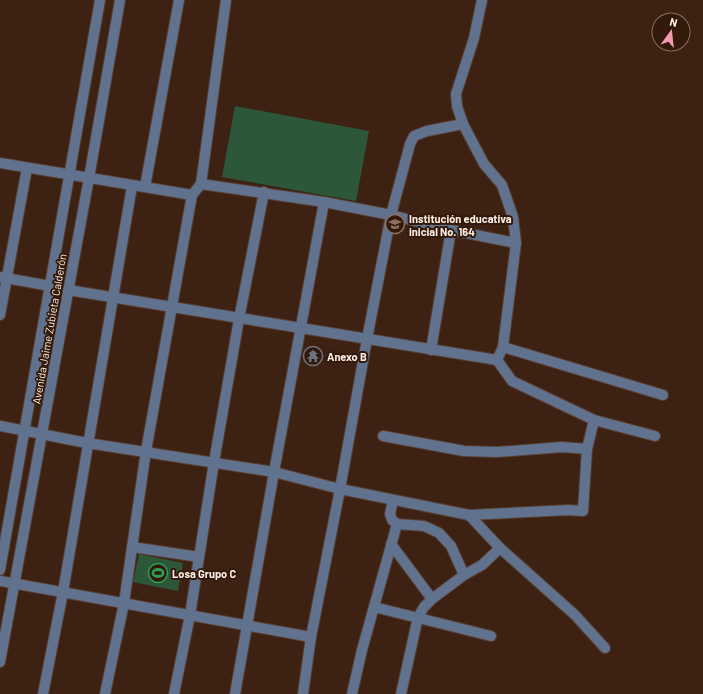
<svg xmlns="http://www.w3.org/2000/svg" width="703" height="694" font-family="Barlow,sans-serif">
<style>
.green{fill:#2d5739}
.lines{fill:none;stroke-linecap:round;stroke-linejoin:round}
.minor-casing{stroke:#583f31;stroke-width:12}
.minor{stroke:#61728f;stroke-width:10}
.labels{text-anchor:middle;dominant-baseline:central;stroke-width:4;stroke-linejoin:round;paint-order:stroke}
.poi-label{font-size:11px;font-weight:bold;fill:#fdeee6;stroke:#33190a;text-anchor:start}
.street-label{font-size:11px;fill:#fdeee6;stroke:#33190a}
</style>
<rect width="100%" height="100%" fill="#3d2214"/>
<!-- green -->
<g class="green">
<path d="M235,106L369,131L356,201L222,177Z"/>
<path d="M139,554L183,563L178,591L133,582Z"/>
</g>
<g class="lines">
<defs>
<g id="minor">
<path d="M482,0L474,38L456,94L457,106L463,124L484,164L502,185L513,217L516,243L503,347L497,360"/>
<path d="M0,163L192,195"/>
<path d="M201,184L226,0"/>
<path d="M145,187L179,0"/>
<path d="M0,277L50,286"/>
<path d="M68,290L497,360L512,381L594,420L655,436"/>
<path d="M0,315L27,168"/>
<path d="M503,347L663,395"/>
<path d="M431,350L451,230"/>
<path d="M0,426L87,443L274,472L340,489L469,515L500,548L575,615L605,648"/>
<path d="M383,436L464,451L497,452L562,447L587,449"/>
<path d="M393,500L390,514L392,520L397,524L424,526L439,533L451,546L464,575"/>
<path d="M469,515L569,510L583,511L587,449L594,420"/>
<path d="M391,544L432,599"/>
<path d="M132,547L199,557"/>
<path d="M0,570L100,0"/>
<path d="M0,581L311,637"/>
<path d="M374,607L491,636"/>
<path d="M0,662L89,178L120,0"/>
<path d="M43,694L63,592L132,186"/>
<path d="M105,694L124,603L146,451L192,195L201,184L324,202L391,215L451,230L516,243"/>
<path d="M174,694L190,615L214,462L239,319L264,192"/>
<path d="M235,694L274,472L324,202"/>
<path d="M303,694L311,637L340,489L367,339L391,215L410,144L414,136L427,131L463,124"/>
<path d="M352,694L362,650L397,524"/>
<path d="M401,694L418,617L424,607L432,599L464,575L482,565L500,548"/>
</g>
</defs>
<!-- minor casing -->
<use href="#minor" class="minor-casing"/>
<!-- minor -->
<use href="#minor" class="minor"/>
</g>
<!-- icons -->
<defs>
<symbol id="school-ring" viewBox="-11 -11 22 22"><circle r="9.5" fill="#33190a" stroke="#8d6e63" stroke-width="1.5"/><path d="M0-5L7-2L0 1L-7-2ZM-4 1L0 2.5L4 1V4Q0 6-4 4Z" fill="#8d6e63"/></symbol>
<symbol id="temple-ring" viewBox="-11 -11 22 22"><circle r="9.5" fill="#33190a" stroke="#6b7280" stroke-width="1.5"/><path d="M0-6L5-2H3V0L6.5 2.5H4V6H1.5V3h-3V6H-4V2.5H-6.5L-3 0V-2H-5Z" fill="#6b7280"/></symbol>
<symbol id="stadium-ring" viewBox="-11 -11 22 22"><circle r="9.5" fill="#33190a" stroke="#2e9e5b" stroke-width="1.5"/><path d="M0-5a6.5 5 0 1 0 0 10a6.5 5 0 1 0 0-10ZM-3.5-1.8h7v3.6h-7Z" fill="#2e9e5b"/></symbol>
</defs>
<g fill-rule="evenodd">
<use href="#school-ring" x="384" y="213" width="22" height="22"/>
<use href="#temple-ring" x="302" y="345" width="22" height="22"/>
<use href="#stadium-ring" x="147" y="562" width="22" height="22"/>
</g>
<g class="labels">
<!-- poi labels -->
<g class="poi-label">
<text x="409" y="218">Institución educativa<tspan x="409" dy="13">inicial No. 164</tspan></text>
<text x="327" y="356">Anexo B</text>
<text x="172" y="573">Losa Grupo C</text>
</g>
<!-- street labels -->
<g class="street-label">
<text transform="translate(49 329) rotate(-80)">Avenida Jaime Zubieta Calderón</text>
</g>
</g>
<!-- north arrow -->
<g transform="translate(671 32) rotate(15)"><circle r="19" fill="#33190a" stroke="#846e62"/>
<path d="M0-3L7 15L0 10L-7 15Z" fill="#f29ab0"/>
<text y="-6" font-size="11" font-weight="bold" text-anchor="middle" fill="#fdeee6">N</text>
</g>
</svg>
